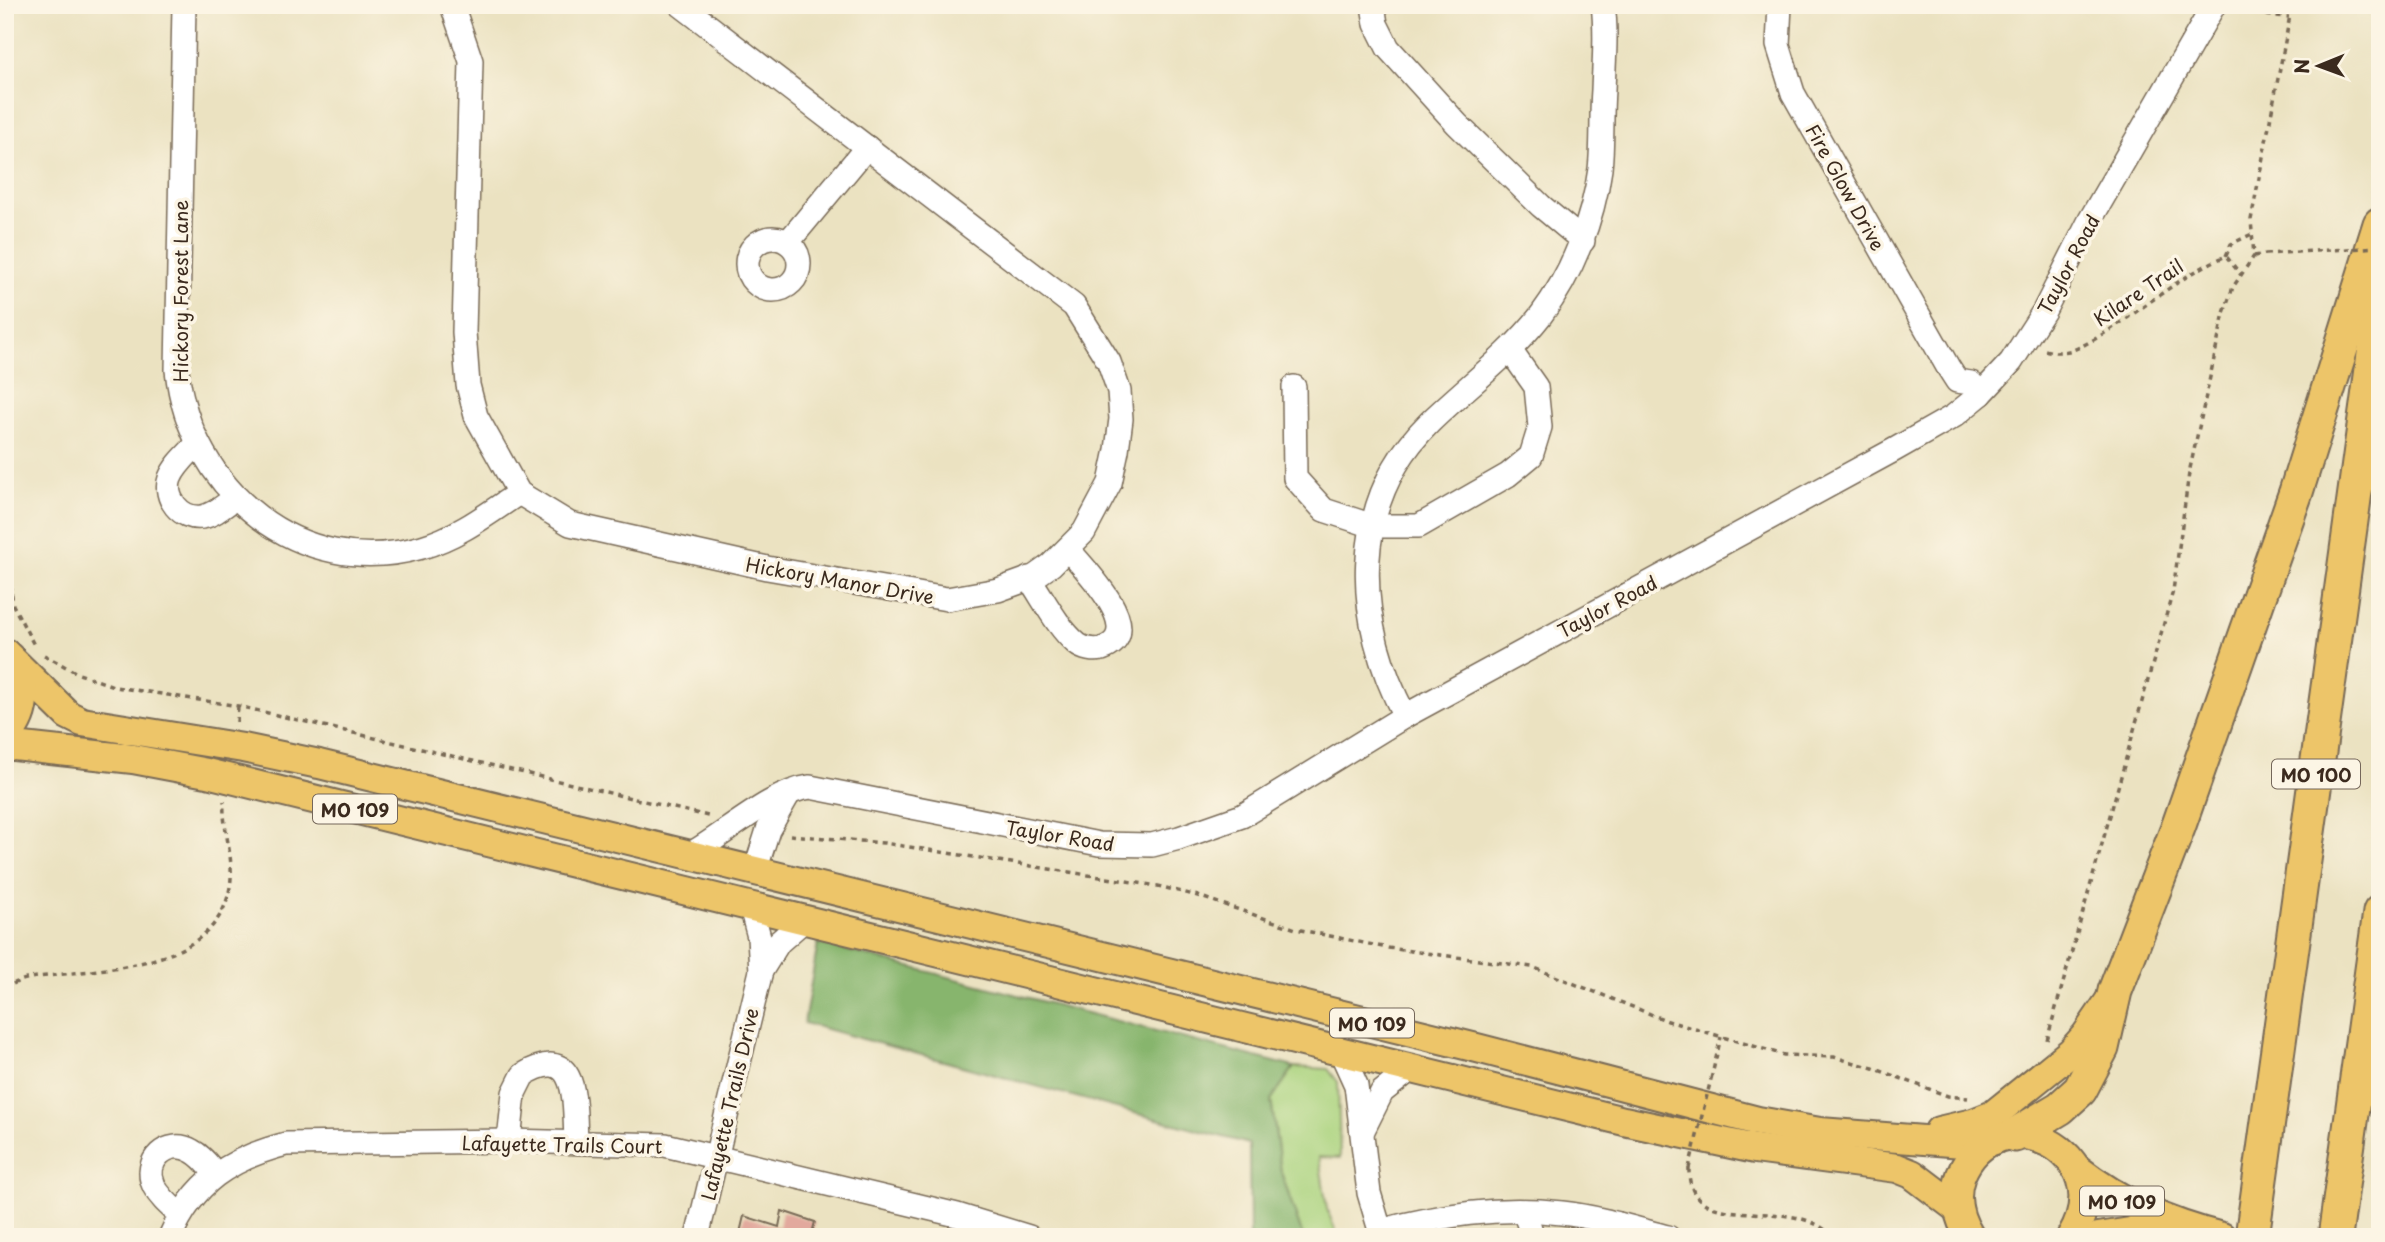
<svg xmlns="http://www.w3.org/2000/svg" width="2385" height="1242" font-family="'Playpen Sans',sans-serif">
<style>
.green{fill:#aad37e;stroke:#727e4e;stroke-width:2}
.forest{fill:#87b56d;stroke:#617046;stroke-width:2}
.building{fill:#e2a99d}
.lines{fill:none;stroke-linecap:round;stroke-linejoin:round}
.minor-casing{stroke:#796a57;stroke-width:26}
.major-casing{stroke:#796a57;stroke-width:32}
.highway-casing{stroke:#796a57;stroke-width:37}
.path{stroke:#796a57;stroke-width:3.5;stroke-dasharray:5 5;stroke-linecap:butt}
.minor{stroke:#fff;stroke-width:23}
.major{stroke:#edc569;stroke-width:28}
.highway{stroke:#edc569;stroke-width:33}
.path-bridge{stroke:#796a57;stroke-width:3.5;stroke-dasharray:5 5;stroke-linecap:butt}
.labels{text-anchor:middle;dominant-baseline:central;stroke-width:7;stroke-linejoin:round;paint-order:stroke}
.shield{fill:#fcf5e5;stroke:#75675a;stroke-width:2}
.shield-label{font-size:18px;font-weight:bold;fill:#3b2a1e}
.street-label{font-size:19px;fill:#3b2a1e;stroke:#fcf5e5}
</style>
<rect width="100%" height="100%" fill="#fcf5e5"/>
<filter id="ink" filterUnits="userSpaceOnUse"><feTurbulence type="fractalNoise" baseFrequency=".0143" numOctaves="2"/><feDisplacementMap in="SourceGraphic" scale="14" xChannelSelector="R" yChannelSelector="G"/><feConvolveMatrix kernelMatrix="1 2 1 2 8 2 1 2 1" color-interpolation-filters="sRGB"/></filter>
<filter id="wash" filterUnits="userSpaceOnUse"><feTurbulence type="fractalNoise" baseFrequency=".00686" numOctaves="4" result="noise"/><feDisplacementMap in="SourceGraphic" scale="28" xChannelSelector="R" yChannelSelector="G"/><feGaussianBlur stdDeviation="1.57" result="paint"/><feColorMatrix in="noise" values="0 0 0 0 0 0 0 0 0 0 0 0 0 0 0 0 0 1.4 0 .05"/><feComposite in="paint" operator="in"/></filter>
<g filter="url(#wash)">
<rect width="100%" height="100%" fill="#ebe2c1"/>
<!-- green -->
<path class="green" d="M1294,1067L1328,1069L1338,1082L1340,1158L1319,1157L1327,1209L1338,1237H1303L1281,1172L1271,1100Z"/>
<!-- forest -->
<path class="forest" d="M818,943L1294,1067L1271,1100L1281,1172L1303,1237H1250L1249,1144L804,1023Z"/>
<g id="blocks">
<!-- building -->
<path class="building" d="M782,1211L815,1222L811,1237H739L744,1216L779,1227Z"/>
</g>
</g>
<g filter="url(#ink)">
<use href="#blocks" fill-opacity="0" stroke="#796a57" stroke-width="2"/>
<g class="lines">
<defs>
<g id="minor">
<path d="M184,5L177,370C190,490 300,582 422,547C458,537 489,513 519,493"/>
<path d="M452,5L471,61L464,332L468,385L476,416L519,493L570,524L767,568L947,599L998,590L1034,577L1051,565L1084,532L1110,483L1117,450L1121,419L1119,391L1109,362L1074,306L681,5"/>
<path d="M1373,5L1376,24L1388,48L1457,124L1541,206L1583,241"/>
<path d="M1780,5L1778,45L1793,93L1948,367L1957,381L1971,383L1981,394"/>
<circle cx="773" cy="264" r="26"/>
<path d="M788,242L867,147"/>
<path d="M1294,387L1295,478L1324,510L1373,526H1419L1508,475L1531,456L1540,427L1536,387L1510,350"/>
<path d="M197,444C188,454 175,465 170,478C163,498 181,520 202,517C214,515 225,505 235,498"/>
<path d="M1029,578C1043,598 1057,627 1077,644C1083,649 1094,651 1102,649C1150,632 1083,568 1068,549"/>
<path d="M1405,716C1354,620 1348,503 1430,422C1467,386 1509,356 1541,315C1572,274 1593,220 1600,169C1603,143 1601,116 1603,90C1604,62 1607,33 1603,5"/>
<path d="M689,855C725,835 771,792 810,787L1099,844L1152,845L1179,838L1242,816L1405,716L1894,450L1954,416L1981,394L2011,362L2044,311L2090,220L2214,5"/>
<path d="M755,871L768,830L788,795"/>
<path d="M761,971L779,942L804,920"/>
<path d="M1341,1052L1356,1085L1369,1193L1382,1237"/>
<path d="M1363,1130L1382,1092L1411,1069"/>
<path d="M509,1141L514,1093L523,1075C580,1040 574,1106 576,1142"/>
<path d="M1524,1211L1533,1237"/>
<path d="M180,1215C170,1206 160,1198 154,1186C142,1161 168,1137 192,1151C202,1156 209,1166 216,1174"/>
<path d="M1379,1231C1440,1215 1498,1206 1562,1213C1598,1217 1633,1228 1668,1237"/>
<path d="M170,1237C194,1182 229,1159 286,1144L509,1141L665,1145L957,1215L1029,1237"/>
<path d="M697,1237L761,971L759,937L751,907"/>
</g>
<g id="major">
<path d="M5,653L68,715L82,722L243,748L319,764L1477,1048L1758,1121L1820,1132L1963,1143L1994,1140"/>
<path d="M5,738C26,716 28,690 15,664"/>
<path d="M5,745L133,759L207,773L1624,1121L1755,1149L1897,1168L1912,1174L1958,1209"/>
<path d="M1939,1131L1973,1123L1993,1115L2071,1052L2086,1035L2110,1000"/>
<path d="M2076,1168C2121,1203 2167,1223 2222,1237"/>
<path d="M1970,1237C1958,1218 1953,1196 1961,1175C1996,1091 2123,1152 2071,1237"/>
<path d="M2098,1237L2174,1225"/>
</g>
<g id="highway">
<path d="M2015,1135L2060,1108L2080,1090L2102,1048L2115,991L2179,825L2296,492L2380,224"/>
<path d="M2252,1237L2380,311"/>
<path d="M2335,1237L2380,912"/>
</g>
</defs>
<!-- minor casing -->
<use href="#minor" class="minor-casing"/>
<!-- major casing -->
<use href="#major" class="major-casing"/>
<!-- highway casing -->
<use href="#highway" class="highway-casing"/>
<!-- path -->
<g class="path">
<path d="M2250,5L2263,15L2289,17"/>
<path d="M2226,256L2231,244L2252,234"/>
<path d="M2254,256L2265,254"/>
<path d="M2045,350C2057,354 2071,352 2082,346C2133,320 2173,278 2226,256L2241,275"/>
<path d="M5,534L13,605L34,645"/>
<path d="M44,655L79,674L116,687L238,706L708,816"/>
<path d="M237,722L238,706"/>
<path d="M790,835L884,843L1158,886L1198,896L1296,929L1388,948L1532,967L1668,1021L1784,1055L1834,1057L1873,1068L1948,1096L1968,1098"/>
<path d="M5,990C18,977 39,977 56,975C117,967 217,965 230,887C235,857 222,830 224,801"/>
<path d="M2047,1040L2173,591L2189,473L2224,313L2233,287L2254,256L2251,220L2292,5"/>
<path d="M1711,1079L1721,1037"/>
<path d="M1689,1168C1687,1242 1791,1190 1833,1237"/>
</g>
<!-- minor -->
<use href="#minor" class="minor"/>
<!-- major -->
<use href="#major" class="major"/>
<!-- highway -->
<use href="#highway" class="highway"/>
<!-- path-bridge -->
<g class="path-bridge">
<path d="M2265,254L2380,247"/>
<path d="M1689,1168L1711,1079"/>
</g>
</g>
</g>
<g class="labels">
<!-- shield labels -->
<g class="shield">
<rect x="2272" y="759.5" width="88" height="29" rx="5"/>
<rect x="313" y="794.5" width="84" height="29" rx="5"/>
<rect x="1330" y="1008.5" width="84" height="29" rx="5"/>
<rect x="2080" y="1186.5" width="84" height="29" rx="5"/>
</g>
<g class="shield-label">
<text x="2316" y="774">MO 100</text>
<text x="355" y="809">MO 109</text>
<text x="1372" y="1023">MO 109</text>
<text x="2122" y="1201">MO 109</text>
</g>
<!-- street labels -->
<g class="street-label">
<text transform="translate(1846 187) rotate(61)">Fire Glow Drive</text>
<text transform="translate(2068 264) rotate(-62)">Taylor Road</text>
<text transform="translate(180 291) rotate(-90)">Hickory Forest Lane</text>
<text transform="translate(2138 292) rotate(-34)">Kilare Trail</text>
<text transform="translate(840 580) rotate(10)">Hickory Manor Drive</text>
<text transform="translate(1607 606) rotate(-28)">Taylor Road</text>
<text transform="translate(1060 835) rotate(9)">Taylor Road</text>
<text transform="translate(729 1104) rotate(-77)">Lafayette Trails Drive</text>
<text transform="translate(562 1144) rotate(1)">Lafayette Trails Court</text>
</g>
</g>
<!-- margin -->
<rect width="2385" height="1242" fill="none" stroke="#fcf5e5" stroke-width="28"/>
<!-- north arrow -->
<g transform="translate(2319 66) rotate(269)" stroke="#fcf5e5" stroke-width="5" paint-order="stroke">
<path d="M0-5L12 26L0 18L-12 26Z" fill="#3b2a1e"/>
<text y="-10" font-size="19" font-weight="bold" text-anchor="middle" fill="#3b2a1e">N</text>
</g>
</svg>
